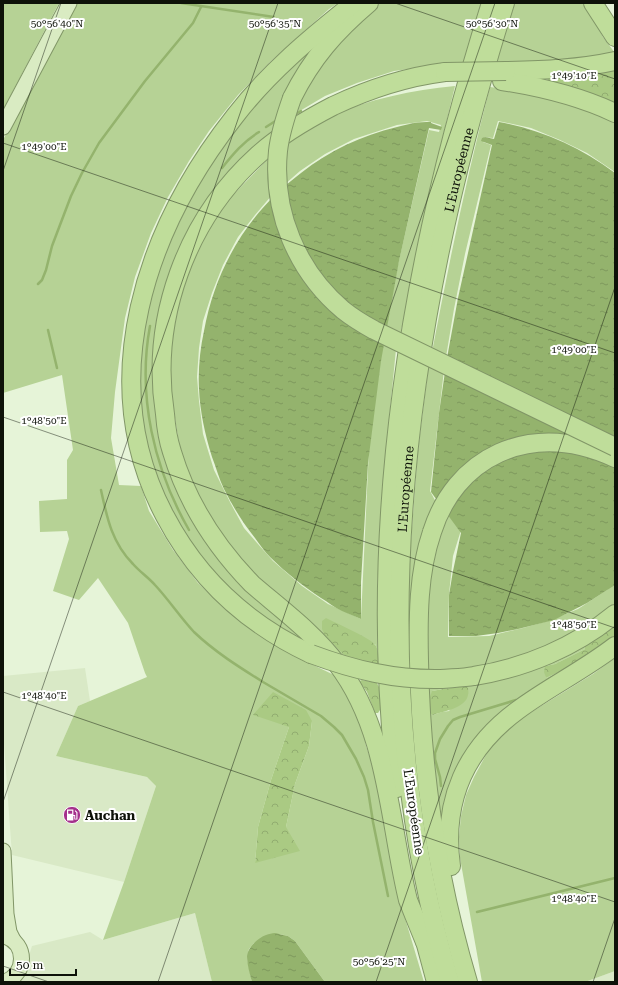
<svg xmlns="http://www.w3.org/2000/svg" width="618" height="985" font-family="'Roboto Serif',serif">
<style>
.built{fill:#d9e9c6}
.grass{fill:#b6d295;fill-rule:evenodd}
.forest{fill:url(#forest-crowns)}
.water{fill:url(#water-ripples)}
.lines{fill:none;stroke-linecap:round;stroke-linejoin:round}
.stream{stroke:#94b36d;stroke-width:2.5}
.major-casing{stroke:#819667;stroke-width:17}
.highway-casing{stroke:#819667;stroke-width:20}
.major{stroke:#d9ebc2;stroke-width:15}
.highway{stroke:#bfdd9a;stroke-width:18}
.highway-bridge-casing{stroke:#819667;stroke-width:20;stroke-linecap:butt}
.highway-bridge{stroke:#bfdd9a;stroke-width:18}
.ticks{fill:none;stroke:#0e1209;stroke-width:1;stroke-opacity:0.45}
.labels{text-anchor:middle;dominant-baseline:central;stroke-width:4;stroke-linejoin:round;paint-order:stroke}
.street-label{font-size:13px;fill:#0e1209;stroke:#fff}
.poi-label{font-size:13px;font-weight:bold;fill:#0e1209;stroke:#fff;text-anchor:start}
.ticks-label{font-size:10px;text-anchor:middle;fill:#0e1209;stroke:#fff;stroke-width:4;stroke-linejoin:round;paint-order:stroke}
</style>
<defs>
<pattern id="forest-crowns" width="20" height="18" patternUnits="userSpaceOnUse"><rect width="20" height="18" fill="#aaca83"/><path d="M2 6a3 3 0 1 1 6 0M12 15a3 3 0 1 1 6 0" fill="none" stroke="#91ac70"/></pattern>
<pattern id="water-ripples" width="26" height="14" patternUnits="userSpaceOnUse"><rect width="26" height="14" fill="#94b36d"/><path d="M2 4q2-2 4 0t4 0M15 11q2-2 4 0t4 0" fill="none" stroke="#7e995d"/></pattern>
</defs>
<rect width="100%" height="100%" fill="#e6f4d8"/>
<!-- built -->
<g class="built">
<path d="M85,668L90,701L78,706L56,756L147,777L156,786L124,882L12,855L3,730V676Z"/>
<path d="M195,913L212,982H19L21,981L32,946L90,932L103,940Z"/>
<path d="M615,971V982H585Z"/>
</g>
<!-- grass -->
<g class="grass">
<path d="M3,3H59L3,110Z"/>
<path d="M75,3H338L329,9L270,62L238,95L209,131L189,161L168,197L151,233L135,277L125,318L115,392L111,438L119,485L141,486L149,511L173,550L198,583L229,612L272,643L301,659L336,676L360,712L366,746L373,766L402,908L424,982H325L295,941L288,936L280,934L254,943L249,949L248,952L247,959L252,982H212L195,913L103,940L124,882L156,786L147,777L56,756L78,706L147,677L145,673L128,623L98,578L79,600L53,591L69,539L67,531L40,532L39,501L67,499V460L73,450L62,375L3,393V140ZM312,721L309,746L295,784L286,827L255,863L258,827L271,780L289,727Z"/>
<path d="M380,3H484L463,65L423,67L394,71L357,83L325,96L293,115L309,79L348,30Z"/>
<path d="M515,3H586L603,37L615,53L595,58L495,65Z"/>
<path d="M335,23L277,128L213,197L157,353L191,511L307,640L291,639L216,583L163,505L140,428L136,359L153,278L206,166L260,93Z"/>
<path d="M455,86L429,194L400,336L386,330L397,269L429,130L439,132L441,125L427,121L397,125L354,139L325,154L300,171L284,185L286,143C293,137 300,130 308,126C314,122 323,119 330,116C370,99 412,90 455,86Z"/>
<path d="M490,87L535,93L615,120V172L587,153L560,140L531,128L498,121L493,138L484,137L483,142L491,145L465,254L454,309L446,357L432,352C449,263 467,175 490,87Z"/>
<path d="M272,156V195L255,215L238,237L223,265L212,293L203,321L199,348L197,377L199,401L203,434L214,470L231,504L244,528L273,561L302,586L328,604L361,619L369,448L383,341L396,349L383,481L377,593V649L375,644L346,657L339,659L229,549L201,504L180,450L171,392L169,363L172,330L186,275L197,249L214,221L231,197L266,161Z"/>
<path d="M429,363L444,370L430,491L437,504L413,662L408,661L409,567L418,450Z"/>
<path d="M449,515L461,530L453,556L449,594L448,637L489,636L523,628L548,621L578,609L607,590L615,583V607L604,617L530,656L460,672L426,673L428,588L440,535Z"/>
<path d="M583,644L585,649L555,664L545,666L546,678L574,665L511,708L445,816H437L425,686ZM466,686L449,711L442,712L433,715L432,691L443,689Z"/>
<path d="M615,658V971L585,982H482L460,858L459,837L461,816L466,795L474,777L494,740L525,716L593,674Z"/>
</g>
<!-- forest -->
<g class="forest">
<path d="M615,65V106L548,82L547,77Z"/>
<path d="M326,618C335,623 372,638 376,646C379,651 378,661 378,668L346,657L324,634L322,629V621Z"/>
<path d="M615,624V640L574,665L546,678L544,672L545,666L555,664L585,649L583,644Z"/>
<path d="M362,680L377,683L380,689V710L378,713H375L367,692L359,681Z"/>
<path d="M466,686L468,688C468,690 469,692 468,695C466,708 444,711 433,715L430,713L429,700L432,691L443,689Z"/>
<path d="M273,692L306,710L312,721L309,746L295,784L286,827L300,851L255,863L258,827L271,780L289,727L253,715Z"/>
</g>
<!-- water -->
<g class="water">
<path d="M431,122V123L442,127L441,130L429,128L399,261L381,361L368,463L361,582V619C355,616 348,614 342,611C335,608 328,602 321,598C303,586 286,573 270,557C265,552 260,545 255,538C243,523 233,507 224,489C219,479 216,467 212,457C205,434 200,412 199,389C198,370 200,349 204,331C216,266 249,212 301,173C330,150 361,136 397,127C402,126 408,124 414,123C419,122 425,122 431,122Z"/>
<path d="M499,122C542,130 580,147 615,173V585L587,603L554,620L518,629L498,633L476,636H449V595L453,571L461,533L431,492L439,413L447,358L458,298L492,145L481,141L482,138L485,137L494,139Z"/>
<path d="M275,933L288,936L295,941L325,982H252C250,974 247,965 247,956C248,947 258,938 266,935C269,934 272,933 275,933Z"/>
</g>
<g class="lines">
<!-- stream -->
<g class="stream">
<path d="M181,3L274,17"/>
<path d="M294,115L301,111"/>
<path d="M266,127L277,120"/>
<path d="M222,168C233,154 244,141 259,132"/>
<path d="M38,284L42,280L46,270L52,246L71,196L82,173L99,143L145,81L193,23L201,7"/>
<path d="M150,326C137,396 154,469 189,530"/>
<path d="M48,330L57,368"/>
<path d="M101,490C107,518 112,543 133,564C140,572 148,577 155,585C169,600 180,617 194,632C215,652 239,667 263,682C282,693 302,705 321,716L334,727L342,735L356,759L364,777L368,790L373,822L388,896"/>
<path d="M441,786L440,777L435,759V753L440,739L448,726L453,720L460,717L516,700"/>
<path d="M477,912L615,878"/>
</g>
<defs>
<g id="major">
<path d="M3,127L69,3"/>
<path d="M3,851L6,914L9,932L13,940"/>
<path d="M5,936C27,944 27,973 5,982"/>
</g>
<g id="highway">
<path d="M593,3L615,37"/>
<path d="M506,71C543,70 579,69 615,61"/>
<path d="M502,81C541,87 579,96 615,113"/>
<path d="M292,98C312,58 335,32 369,3"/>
<path d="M311,654C247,624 198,579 165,516C93,381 146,229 235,116C268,73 311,37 354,3"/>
<path d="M441,679C452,678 463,678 474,676C525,668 575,647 615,614"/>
<path d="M397,788C365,523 411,256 491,3"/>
<path d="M451,866C442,801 466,748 518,710C549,687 584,670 615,646"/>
<path d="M422,930L436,982"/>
<path d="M425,942L414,915L408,900C389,822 388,730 337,664C314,633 281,609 252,584C215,546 187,502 172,452C168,440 166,427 165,414C150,319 186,220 258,155C280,135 306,120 333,106C369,89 405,77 445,72"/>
<path id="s1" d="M450,982C354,663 407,315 505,3"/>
<path d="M468,982C437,878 421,769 419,661C418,618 418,573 432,532C443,497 466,468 499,453C537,436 578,441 615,458"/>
</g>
</defs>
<!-- major casing -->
<use href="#major" class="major-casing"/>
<!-- highway casing -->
<use href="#highway" class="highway-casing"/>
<!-- major -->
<use href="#major" class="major"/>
<!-- highway -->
<use href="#highway" class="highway"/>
<defs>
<g id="highway-bridge">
<path d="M445,72L506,71"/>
<path d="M292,98C286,115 280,133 278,151C272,212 297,271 343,310C353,318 363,324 374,330L615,447"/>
<path d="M311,654C354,670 395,680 441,679"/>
</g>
</defs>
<!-- highway-bridge casing -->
<use href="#highway-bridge" class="highway-bridge-casing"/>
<!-- highway-bridge -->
<use href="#highway-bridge" class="highway-bridge"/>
</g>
<!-- ticks -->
<path class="ticks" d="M395,3L615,79M3,143L615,353M3,171L61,3M3,417L615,628M3,692L615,902M3,802L278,3M3,966L49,982M158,982L495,3M376,982L615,287M593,982L615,918"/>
<!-- icons -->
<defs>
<symbol id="fuel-disc" viewBox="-11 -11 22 22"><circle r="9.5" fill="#a4308b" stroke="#fff"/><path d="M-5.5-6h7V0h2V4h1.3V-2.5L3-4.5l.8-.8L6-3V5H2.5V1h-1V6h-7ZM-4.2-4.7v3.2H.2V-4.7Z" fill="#fff"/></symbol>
</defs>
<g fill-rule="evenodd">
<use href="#fuel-disc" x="62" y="805" width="20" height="20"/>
</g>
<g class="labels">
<!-- street labels -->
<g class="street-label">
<text stroke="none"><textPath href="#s1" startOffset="822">L'Européenne</textPath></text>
<text stroke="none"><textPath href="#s1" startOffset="498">L'Européenne</textPath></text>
<text transform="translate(414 812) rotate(82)">L'Européenne</text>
</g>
<!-- poi labels -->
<g class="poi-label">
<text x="85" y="815">Auchan</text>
</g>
</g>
<g class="ticks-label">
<text x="57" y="27">50°56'40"N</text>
<text x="275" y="27">50°56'35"N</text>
<text x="492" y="27">50°56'30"N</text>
<text x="574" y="79">1°49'10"E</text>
<text x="44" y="150">1°49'00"E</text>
<text x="574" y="353">1°49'00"E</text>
<text x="44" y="424">1°48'50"E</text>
<text x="574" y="628">1°48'50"E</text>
<text x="44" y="699">1°48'40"E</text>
<text x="574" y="902">1°48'40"E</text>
<text x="379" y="965">50°56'25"N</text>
</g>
<!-- border -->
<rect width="618" height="985" fill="none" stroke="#0e1209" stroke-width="8"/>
<!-- scale -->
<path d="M10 969v6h66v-6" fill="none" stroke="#0e1209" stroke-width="2"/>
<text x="16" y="969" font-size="12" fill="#0e1209" stroke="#ffffff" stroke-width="3" paint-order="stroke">50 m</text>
</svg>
